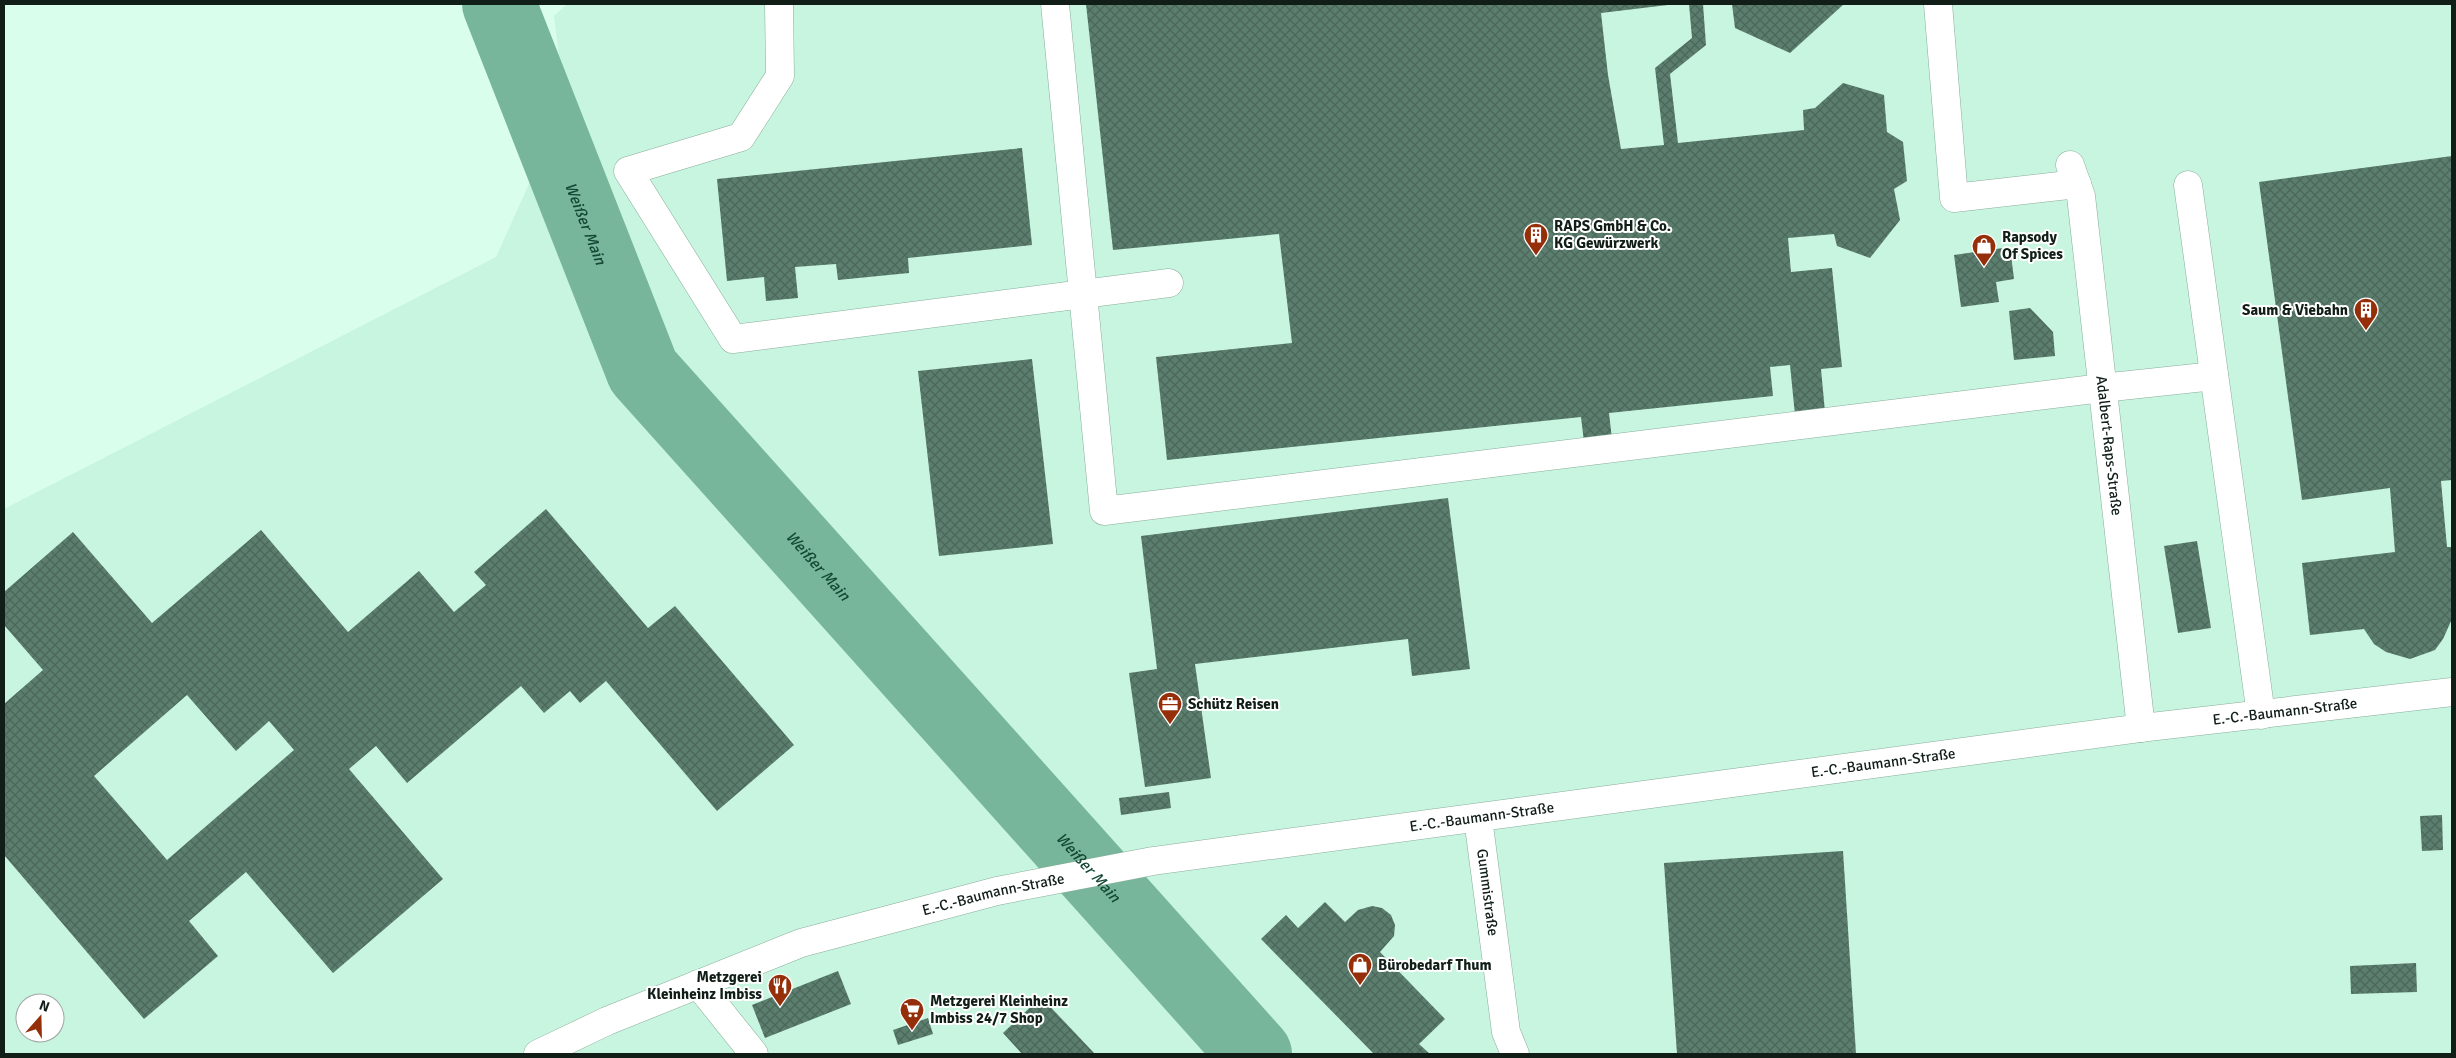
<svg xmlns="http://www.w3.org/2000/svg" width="2456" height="1058" font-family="Signika,sans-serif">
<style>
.built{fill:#c7f5df;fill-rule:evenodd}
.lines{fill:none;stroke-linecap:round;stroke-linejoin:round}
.river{stroke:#77b69a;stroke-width:74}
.building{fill:url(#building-cross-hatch);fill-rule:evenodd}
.minor-casing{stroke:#8aad9c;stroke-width:29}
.minor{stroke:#fff;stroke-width:28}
.labels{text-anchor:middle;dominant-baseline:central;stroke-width:4;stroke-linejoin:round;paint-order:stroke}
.poi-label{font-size:15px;font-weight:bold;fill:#111e18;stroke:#fff;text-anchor:start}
.street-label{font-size:15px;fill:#111e18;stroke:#fff}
.water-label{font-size:16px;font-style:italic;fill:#144835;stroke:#fff}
</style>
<defs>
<pattern id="building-cross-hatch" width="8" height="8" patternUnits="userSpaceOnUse" patternTransform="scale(1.25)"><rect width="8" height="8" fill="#5c7e6e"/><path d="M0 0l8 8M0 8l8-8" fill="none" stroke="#4b6759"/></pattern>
</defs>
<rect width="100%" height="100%" fill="#d9feec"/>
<!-- built -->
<path class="built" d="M567,4H2452V1054H4V509L496,257L565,104L554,16ZM25,1003H55V1033H25Z"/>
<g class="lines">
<!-- river -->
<path class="river" id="s1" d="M499,4L643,371L1255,1054"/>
</g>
<!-- building -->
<g class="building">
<path d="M1086,4H1676L1601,13L1608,75L1621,149L1664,145L1655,68L1692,38L1689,4H1703L1706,45L1670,74L1678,143L1804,130L1803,110L1815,108L1843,83L1884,95L1887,132L1903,142L1907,181L1894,189L1900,220L1870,258L1837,246L1834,234L1788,238L1791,272L1832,268L1842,367L1821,369L1825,412L1795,415L1790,365L1770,367L1773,396L1609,413L1612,439L1584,442L1581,417L1167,460L1156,357L1292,343L1279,234L1113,250Z"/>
<path d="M1732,4H1844L1790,53L1735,28Z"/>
<path d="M1022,148L1032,245L908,258L909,273L838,280L836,264L795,267L798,298L766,301L764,277L727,281L717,179Z"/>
<path d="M2452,156V480L2441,481L2447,547H2452V619L2443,639L2435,650L2410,659L2386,652L2374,644L2364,629L2310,635L2302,563L2395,552L2390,488L2302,500L2259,182Z"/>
<path d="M2010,247L2014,279L1996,282L1999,302L1961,307L1954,255Z"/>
<path d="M2030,308L2053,332L2055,356L2014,360L2009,311Z"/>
<path d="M1032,359L1053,544L939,556L918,371Z"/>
<path d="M1448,498L1470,669L1412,676L1408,639L1195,664L1211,778L1145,787L1129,673L1157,669L1141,536Z"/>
<path d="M546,509L648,628L675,606L794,745L717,811L606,681L580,703L570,691L544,713L521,686L407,783L376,746L349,769L443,879L333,973L246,872L189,921L218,956L144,1019L4,855V704L43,670L4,625V592L73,532L152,623L261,530L348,632L419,571L454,612L486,585L474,572ZM187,695L236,751L269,721L294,750L167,860L94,776Z"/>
<path d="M2197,541L2211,628L2178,633L2164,546Z"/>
<path d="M1169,792L1171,808L1121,815L1119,798Z"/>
<path d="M2442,815L2443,850L2422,851L2420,816Z"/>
<path d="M1843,851L1856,1054H1677L1664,863Z"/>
<path d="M1325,902L1345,922L1358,910L1372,906L1382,908L1391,915L1395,925L1394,936L1380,952L1445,1019L1419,1044L1430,1054H1374L1261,939L1286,915L1298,928Z"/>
<path d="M2416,963L2417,992L2351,994L2350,966Z"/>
<path d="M838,971L851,1004L765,1038L752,1005Z"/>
<path d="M1041,997L1095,1054H1022L1003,1033Z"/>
<path d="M928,1018L933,1034L898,1045L893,1030Z"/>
</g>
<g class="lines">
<defs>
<g id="minor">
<path d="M779,4L780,76L741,137L628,171L733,339L1169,283"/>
<path d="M1055,4L1104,511L2102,388L2214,376"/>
<path d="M1938,4L1954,198L2077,184"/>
<path id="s2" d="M2070,165L2081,196L2141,728"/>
<path d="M2188,185L2261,715"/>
<path id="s3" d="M1478,818L1506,1032L1515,1054"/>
<path d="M698,984L754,1054"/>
<path id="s4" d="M538,1054L607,1021L801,943L997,891L1153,861L2141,728L2452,692"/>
</g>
</defs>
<!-- minor casing -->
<use href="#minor" class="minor-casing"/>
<!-- minor -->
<use href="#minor" class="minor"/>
</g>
<!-- icons -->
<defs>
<symbol id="building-pin" viewBox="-11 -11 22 30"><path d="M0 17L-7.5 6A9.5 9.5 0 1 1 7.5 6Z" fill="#952f0a" stroke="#fff"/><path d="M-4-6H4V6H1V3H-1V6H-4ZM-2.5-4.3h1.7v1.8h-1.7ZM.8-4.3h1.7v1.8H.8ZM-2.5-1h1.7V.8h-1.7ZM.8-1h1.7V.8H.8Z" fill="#fff"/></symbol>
<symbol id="shop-pin" viewBox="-11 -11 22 30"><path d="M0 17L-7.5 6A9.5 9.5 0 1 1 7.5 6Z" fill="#952f0a" stroke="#fff"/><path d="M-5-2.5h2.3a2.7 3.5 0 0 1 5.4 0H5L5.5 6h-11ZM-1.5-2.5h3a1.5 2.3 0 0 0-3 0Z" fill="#fff"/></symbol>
<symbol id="office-pin" viewBox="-11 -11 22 30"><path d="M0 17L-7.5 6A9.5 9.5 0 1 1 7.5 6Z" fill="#952f0a" stroke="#fff"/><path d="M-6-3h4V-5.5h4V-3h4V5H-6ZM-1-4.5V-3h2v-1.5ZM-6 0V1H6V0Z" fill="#fff"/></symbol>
<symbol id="restaurant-pin" viewBox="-11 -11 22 30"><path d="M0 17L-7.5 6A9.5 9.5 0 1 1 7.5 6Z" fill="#952f0a" stroke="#fff"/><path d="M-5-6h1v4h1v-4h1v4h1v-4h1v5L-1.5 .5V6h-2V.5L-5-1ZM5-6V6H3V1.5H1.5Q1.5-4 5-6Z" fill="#fff"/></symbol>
<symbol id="supermarket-pin" viewBox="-11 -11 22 30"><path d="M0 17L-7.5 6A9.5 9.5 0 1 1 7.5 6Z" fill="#952f0a" stroke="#fff"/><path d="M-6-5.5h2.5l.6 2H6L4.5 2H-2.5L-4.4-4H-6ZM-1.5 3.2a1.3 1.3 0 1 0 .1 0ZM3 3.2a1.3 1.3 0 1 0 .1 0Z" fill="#fff"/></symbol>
</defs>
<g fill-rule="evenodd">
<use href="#building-pin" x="1522" y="221" width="28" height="38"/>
<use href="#shop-pin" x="1970" y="232" width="28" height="38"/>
<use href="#building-pin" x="2352" y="296" width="28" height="38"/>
<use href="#office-pin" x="1156" y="690" width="28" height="38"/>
<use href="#shop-pin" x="1346" y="951" width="28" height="38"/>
<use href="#restaurant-pin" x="766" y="972" width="28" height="38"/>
<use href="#supermarket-pin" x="898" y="996" width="28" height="38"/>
</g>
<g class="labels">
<!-- poi labels -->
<g class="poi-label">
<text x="1554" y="226">RAPS GmbH &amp; Co.<tspan x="1554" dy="17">KG Gewürzwerk</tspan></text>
<text x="2002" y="237">Rapsody<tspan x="2002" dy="17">Of Spices</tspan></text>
<text x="2348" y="310" text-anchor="end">Saum &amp; Viebahn</text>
<text x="1188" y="704">Schütz Reisen</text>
<text x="1378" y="965">Bürobedarf Thum</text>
<text x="762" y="977" text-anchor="end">Metzgerei<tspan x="762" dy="17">Kleinheinz Imbiss</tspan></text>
<text x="930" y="1001">Metzgerei Kleinheinz<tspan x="930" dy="17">Imbiss 24/7 Shop</tspan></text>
</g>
<!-- street labels -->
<g class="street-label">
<text stroke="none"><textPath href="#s2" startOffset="284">Adalbert-Raps-Straße</textPath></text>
<text stroke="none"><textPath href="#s4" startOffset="1789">E.-C.-Baumann-Straße</textPath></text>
<text stroke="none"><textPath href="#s4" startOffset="1384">E.-C.-Baumann-Straße</textPath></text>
<text stroke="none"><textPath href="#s4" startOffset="979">E.-C.-Baumann-Straße</textPath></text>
<text stroke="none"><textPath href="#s3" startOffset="75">Gummistraße</textPath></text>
<text stroke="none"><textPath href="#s4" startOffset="484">E.-C.-Baumann-Straße</textPath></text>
</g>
<!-- water labels -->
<g class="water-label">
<text stroke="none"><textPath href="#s1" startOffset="236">Weißer Main</textPath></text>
<text stroke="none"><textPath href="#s1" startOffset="656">Weißer Main</textPath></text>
<text stroke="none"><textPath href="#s1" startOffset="1061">Weißer Main</textPath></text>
</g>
</g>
<!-- border -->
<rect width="2456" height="1058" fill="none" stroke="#111e18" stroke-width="10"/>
<!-- north arrow -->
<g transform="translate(40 1018) rotate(20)"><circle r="24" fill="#ffffff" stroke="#a0a5a3"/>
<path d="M0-4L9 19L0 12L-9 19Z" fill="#952f0a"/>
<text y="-8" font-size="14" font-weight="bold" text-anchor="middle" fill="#111e18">N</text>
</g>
</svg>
